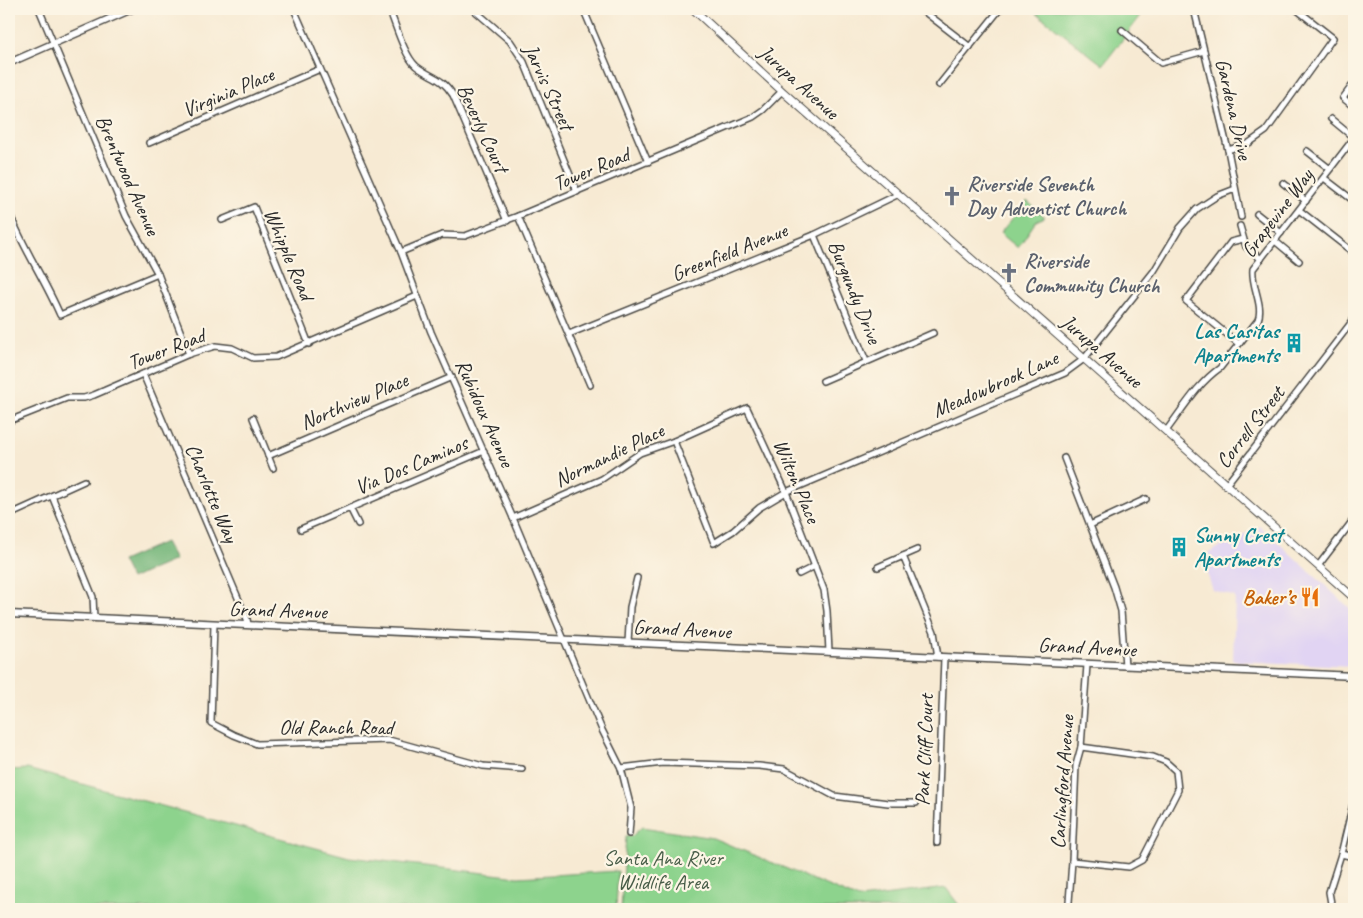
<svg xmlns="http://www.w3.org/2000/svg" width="1363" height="918" font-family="Caveat,sans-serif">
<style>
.built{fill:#e1d4f3}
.green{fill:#8dd38d;stroke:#5c7f5c}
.forest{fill:#72b578;stroke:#4e7052}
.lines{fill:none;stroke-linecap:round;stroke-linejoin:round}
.minor-casing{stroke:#4a4844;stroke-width:8}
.tertiary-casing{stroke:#4a4844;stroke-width:9}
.secondary-casing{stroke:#4a4844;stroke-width:9}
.minor{stroke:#fff;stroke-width:5}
.tertiary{stroke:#fff;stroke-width:6}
.secondary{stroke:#fff;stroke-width:7}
.labels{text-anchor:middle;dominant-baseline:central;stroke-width:4.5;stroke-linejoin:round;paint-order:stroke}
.street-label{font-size:21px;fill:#2b2b2b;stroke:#fcf5e5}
.worship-label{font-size:21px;font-weight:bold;fill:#5b616d;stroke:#fcf5e5;text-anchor:start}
.culture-label{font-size:21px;font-weight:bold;fill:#0d838f;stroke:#fcf5e5;text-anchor:end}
.food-label{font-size:21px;font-weight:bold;fill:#c56008;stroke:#fcf5e5;text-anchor:end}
.park-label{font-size:21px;fill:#485d48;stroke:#fcf5e5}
</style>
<rect width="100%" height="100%" fill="#fcf5e5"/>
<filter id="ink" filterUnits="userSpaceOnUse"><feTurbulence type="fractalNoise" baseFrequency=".02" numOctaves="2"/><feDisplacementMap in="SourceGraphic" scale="10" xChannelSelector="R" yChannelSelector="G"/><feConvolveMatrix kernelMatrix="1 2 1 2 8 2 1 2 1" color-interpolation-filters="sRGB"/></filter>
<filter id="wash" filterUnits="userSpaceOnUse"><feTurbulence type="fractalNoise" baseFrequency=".0096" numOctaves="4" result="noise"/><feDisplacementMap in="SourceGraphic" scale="20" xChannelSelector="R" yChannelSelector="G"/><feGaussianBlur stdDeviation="1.12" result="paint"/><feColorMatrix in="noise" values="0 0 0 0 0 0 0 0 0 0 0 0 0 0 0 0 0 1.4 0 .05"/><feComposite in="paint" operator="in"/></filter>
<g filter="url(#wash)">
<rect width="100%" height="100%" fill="#f7ead3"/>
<!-- built -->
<path class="built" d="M1260,526L1354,612V666L1233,661L1235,597L1213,590L1201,557Z"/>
<!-- green -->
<g class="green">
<path d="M1031,9H1146L1103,65Z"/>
<path d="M1027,201L1045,217L1036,221L1018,248L1000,233Z"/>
<path d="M27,769L349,857L518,877L618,871L616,909H9V770Z"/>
<path d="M642,827L713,838L859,899L946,888L962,909H621L626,836H632Z"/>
</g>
<!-- forest -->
<path class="forest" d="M165,542L175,560L131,579L122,561Z"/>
</g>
<g filter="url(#ink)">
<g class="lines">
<defs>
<g id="minor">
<path d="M39,9L126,216L158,274L189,354"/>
<path d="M294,9L401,252L431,332L513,518L602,730L621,768L631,808L629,834"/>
<path d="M389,9C396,25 404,55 416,66C431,78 441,76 453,95L507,221"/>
<path d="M473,9L510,41L524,62L577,192"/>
<path d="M921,9L970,47"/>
<path d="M1194,9L1228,150L1241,217"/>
<path d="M585,13L648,162"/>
<path d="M1122,30L1161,63L1204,51"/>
<path d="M1354,83L1343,98L1354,107"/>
<path d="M939,85L1000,9"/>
<path d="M1331,119L1354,138"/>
<path d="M149,143L320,69"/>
<path d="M1228,150L1249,143L1266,131L1333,38L1296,9"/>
<path d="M1307,151L1330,169"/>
<path d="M1324,178L1354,201"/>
<path d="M1283,183L1306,201"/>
<path d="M1299,210L1354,253"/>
<path d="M9,212C23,248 45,280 60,315L158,274"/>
<path d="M1257,214L1281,233"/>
<path d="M518,216L590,385"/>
<path d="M222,220L254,207L309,344"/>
<path d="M1240,226L1246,247L1261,259"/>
<path d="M814,235L866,361"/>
<path d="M1275,241L1299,261"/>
<path d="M401,252L442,235L465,236L518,216L753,117L763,110L782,91"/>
<path d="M569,334L814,235L899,194"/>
<path d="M1239,344L1186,301L1231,242L1243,239"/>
<path d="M143,374L247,619L248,625"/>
<path d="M823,381L933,333"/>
<path d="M253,418L273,468"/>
<path d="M9,421L67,398H84L94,395L189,354L215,346L232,348L253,358L276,357L417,296"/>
<path d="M1166,431C1182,410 1198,383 1220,368L1258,320C1264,305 1251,286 1253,269L1354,138"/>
<path d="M674,441L714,543L733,531L759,508L786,492L1065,373L1084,359L1154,271L1180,228L1197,209L1217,196L1235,189"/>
<path d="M268,456L452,377"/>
<path d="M1064,458L1114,587L1121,611L1125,666"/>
<path d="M1226,485L1354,319"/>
<path d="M52,496L93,597L94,618"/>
<path d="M350,508L358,524"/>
<path d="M9,515L84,481"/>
<path d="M513,518L602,479L640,453L674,441L747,408L786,492L824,590L827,611L829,652"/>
<path d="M1090,525L1146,499"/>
<path d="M301,529L484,451"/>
<path d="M903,556L934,632L938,657"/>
<path d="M1318,566L1354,519"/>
<path d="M878,567L917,550"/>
<path d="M799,574L815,566"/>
<path d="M214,624L211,723L234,735L257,744L389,740L483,766L522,769"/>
<path d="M628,643L630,607L637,578"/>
<path d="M621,768L663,763L759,766L784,769L834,796L888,803H916"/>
<path d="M937,843L944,658"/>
<path d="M1341,854L1354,857"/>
<path d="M1072,861L1129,867L1142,860L1178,790L1176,771L1166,762L1153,757L1081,747"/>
<path d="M1069,902L1072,861L1076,765L1081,747L1087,665"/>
<path d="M1332,909L1329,892L1341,854L1354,800"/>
</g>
<g id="tertiary">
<path d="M9,63L132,9"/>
<path d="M9,614L1354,676"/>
</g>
<path id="secondary" d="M693,9L782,91L1354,598"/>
</defs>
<!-- minor casing -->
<use href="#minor" class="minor-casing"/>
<!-- tertiary casing -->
<use href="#tertiary" class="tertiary-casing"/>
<!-- secondary casing -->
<use href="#secondary" class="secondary-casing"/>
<!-- minor -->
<use href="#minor" class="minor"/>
<!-- tertiary -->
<use href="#tertiary" class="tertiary"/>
<!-- secondary -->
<use href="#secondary" class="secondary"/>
</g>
</g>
<!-- icons -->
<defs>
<symbol id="church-bare" viewBox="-9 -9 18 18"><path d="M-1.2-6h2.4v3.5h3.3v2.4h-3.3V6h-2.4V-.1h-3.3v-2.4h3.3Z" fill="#6b7280" stroke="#fcf5e5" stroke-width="2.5" paint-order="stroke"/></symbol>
<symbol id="building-bare" viewBox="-9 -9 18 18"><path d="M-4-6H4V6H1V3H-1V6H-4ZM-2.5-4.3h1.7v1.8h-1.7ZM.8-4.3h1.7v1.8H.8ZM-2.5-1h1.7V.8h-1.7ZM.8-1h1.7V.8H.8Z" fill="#0f9aa8" stroke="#fcf5e5" stroke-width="2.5" paint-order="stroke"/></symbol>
<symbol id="restaurant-bare" viewBox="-9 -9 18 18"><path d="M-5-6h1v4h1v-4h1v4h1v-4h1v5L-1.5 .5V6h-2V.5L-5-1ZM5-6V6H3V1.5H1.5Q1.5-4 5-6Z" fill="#e8710a" stroke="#fcf5e5" stroke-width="2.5" paint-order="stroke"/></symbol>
</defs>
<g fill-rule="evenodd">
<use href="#church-bare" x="938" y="182" width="28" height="28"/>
<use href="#church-bare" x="995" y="259" width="28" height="28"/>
<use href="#building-bare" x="1280" y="329" width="28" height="28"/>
<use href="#building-bare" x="1165" y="533" width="28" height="28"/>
<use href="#restaurant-bare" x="1296" y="583" width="28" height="28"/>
</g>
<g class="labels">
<!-- street labels -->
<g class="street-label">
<text transform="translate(799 82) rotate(42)">Jurupa Avenue</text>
<text transform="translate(549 87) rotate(65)">Jarvis Street</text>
<text transform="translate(228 92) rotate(-23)">Virginia Place</text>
<text transform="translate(1234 109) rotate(77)">Gardena Drive</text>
<text transform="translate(483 128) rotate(65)">Beverly Court</text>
<text transform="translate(591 169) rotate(-23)">Tower Road</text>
<text transform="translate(128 175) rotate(66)">Brentwood Avenue</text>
<text transform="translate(1277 213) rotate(-53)">Grapevine Way</text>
<text transform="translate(729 252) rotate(-22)">Greenfield Avenue</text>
<text transform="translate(289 254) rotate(67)">Whipple Road</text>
<text transform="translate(855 292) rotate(68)">Burgundy Drive</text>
<text transform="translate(166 349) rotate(-21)">Tower Road</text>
<text transform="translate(1102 351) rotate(41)">Jurupa Avenue</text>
<text transform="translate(995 384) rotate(-24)">Meadowbrook Lane</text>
<text transform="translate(354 401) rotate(-23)">Northview Place</text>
<text transform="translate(485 413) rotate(66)">Rubidoux Avenue</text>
<text transform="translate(1250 427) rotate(-52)">Correll Street</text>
<text transform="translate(609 455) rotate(-26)">Normandie Place</text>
<text transform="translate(411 465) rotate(-23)">Via Dos Caminos</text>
<text transform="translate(797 481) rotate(67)">Wilton Place</text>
<text transform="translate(212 493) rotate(67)">Charlotte Way</text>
<text transform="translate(278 610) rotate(2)">Grand Avenue</text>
<text transform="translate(682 629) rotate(3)">Grand Avenue</text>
<text transform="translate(1087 647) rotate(3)">Grand Avenue</text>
<text x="336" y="727">Old Ranch Road</text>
<text transform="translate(924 750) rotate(-88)">Park Cliff Court</text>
<text transform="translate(1062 782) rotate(-86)">Carlingford Avenue</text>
</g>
<!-- worship labels -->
<g class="worship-label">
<text x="967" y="184">Riverside Seventh<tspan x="967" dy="24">Day Adventist Church</tspan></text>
<text x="1024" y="261">Riverside<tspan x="1024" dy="24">Community Church</tspan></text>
</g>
<!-- culture labels -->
<g class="culture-label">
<text x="1279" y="331">Las Casitas<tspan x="1279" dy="24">Apartments</tspan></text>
<text x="1194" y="535" text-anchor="start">Sunny Crest<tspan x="1194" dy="24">Apartments</tspan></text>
</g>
<!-- food labels -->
<g class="food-label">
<text x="1295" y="597">Baker’s</text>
</g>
<!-- park labels -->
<g class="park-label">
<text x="663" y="858">Santa Ana River<tspan x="663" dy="24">Wildlife Area</tspan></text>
</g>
</g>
<!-- margin -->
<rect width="1363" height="918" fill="none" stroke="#fcf5e5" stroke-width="30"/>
</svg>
